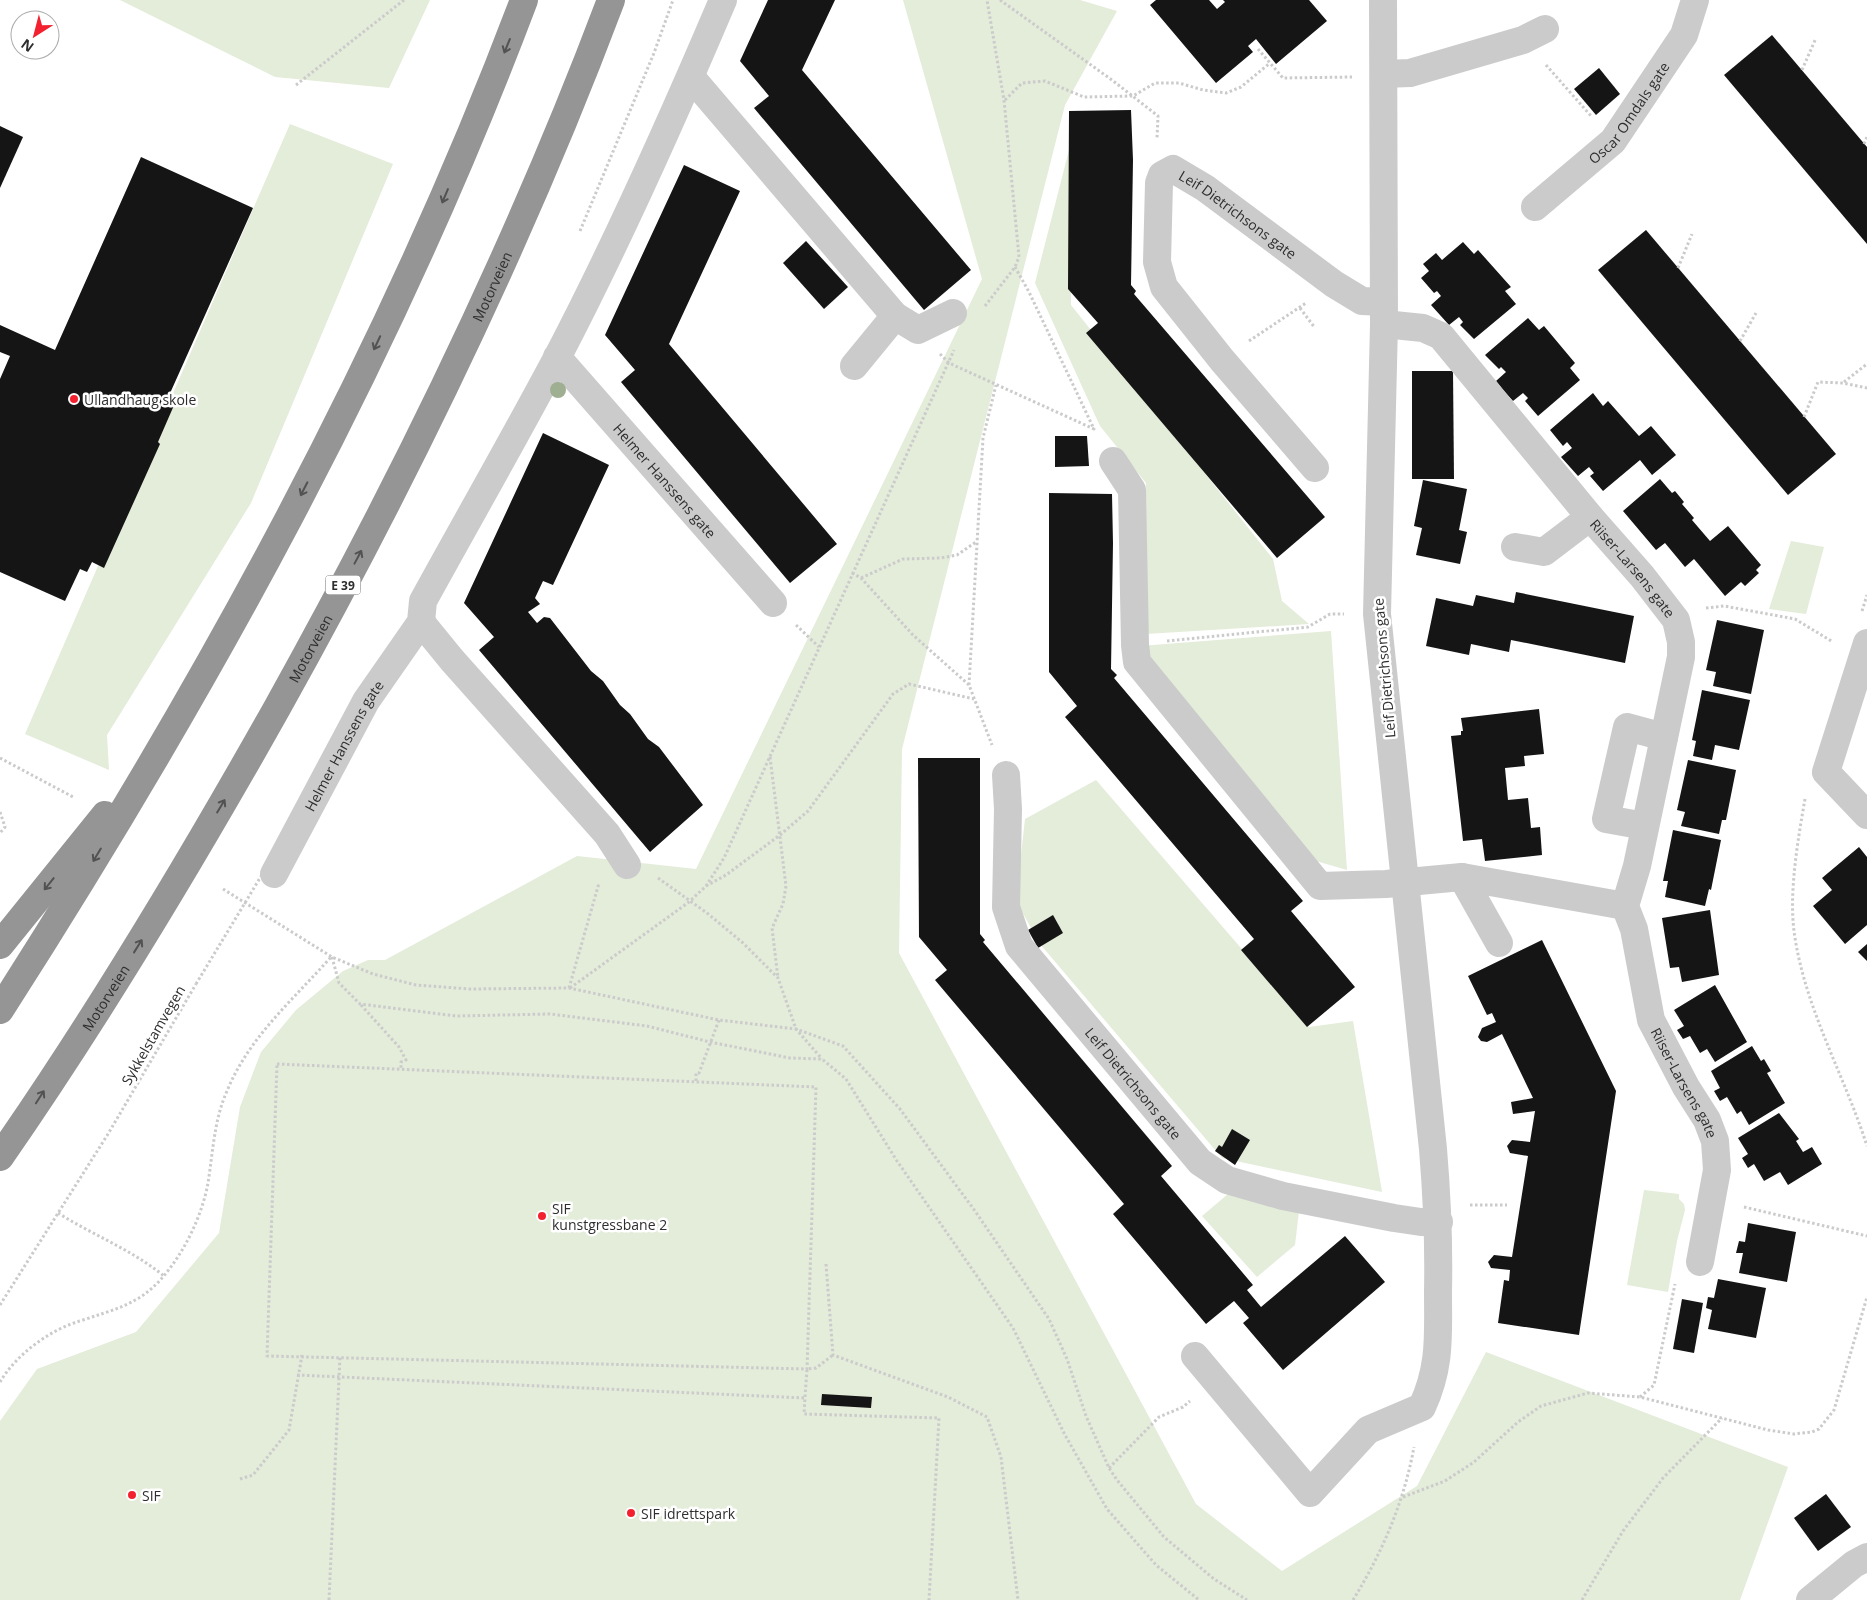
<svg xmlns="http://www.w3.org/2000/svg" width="1867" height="1600" font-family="'Open Sans',sans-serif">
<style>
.green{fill:#e4ecda}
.building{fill:#151515}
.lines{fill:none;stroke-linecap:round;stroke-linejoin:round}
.path{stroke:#cbcbcb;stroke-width:3;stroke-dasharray:2.5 2.5;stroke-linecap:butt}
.minor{stroke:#cbcbcb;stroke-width:28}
.highway{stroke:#959595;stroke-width:28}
.path-bridge{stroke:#cbcbcb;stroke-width:3;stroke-dasharray:2.5 2.5;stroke-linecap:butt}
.tree{fill:#9faf91}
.oneway{stroke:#525252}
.poi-dot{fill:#f32130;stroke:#fff;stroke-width:2}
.labels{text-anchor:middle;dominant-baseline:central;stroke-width:5;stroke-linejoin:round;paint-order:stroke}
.shield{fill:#fff;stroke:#6d6d6d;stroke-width:1}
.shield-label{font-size:12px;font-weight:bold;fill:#2e2e2e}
.street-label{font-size:14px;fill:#2e2e2e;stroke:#fff}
.poi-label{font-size:14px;fill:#2e2e2e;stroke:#fff;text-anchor:start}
</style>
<rect width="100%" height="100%" fill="#fff"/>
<!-- green -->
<g class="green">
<path d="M120,0H430L389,88L275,77Z"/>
<path d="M903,0H1080L1117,11L1065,105L902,749L899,953L1196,1504L1282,1571L1417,1486L1486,1352L1788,1467L1740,1600H0V1421L37,1369L136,1332L219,1233L240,1107L261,1052L296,1010L343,971L368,960H385L577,856L696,869L982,279Z"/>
<path d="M290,124L393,164L251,503L107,735L109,770L25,734Z"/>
<path d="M1069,150L1071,305L1273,559L1282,601L1309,624L1146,634V483L1100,426L1035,283Z"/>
<path d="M1791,541L1824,547L1806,614L1769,609Z"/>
<path d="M1331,631L1347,870L1316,861L1140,646Z"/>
<path d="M1096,780L1309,1027L1353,1021L1382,1192L1222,1158L1040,944L1016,901L1025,819Z"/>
<path d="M1644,1190L1679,1194V1199L1684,1204L1685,1210L1677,1241L1668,1292L1627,1285Z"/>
<path d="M1228,1194L1299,1211L1295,1245L1257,1277L1202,1216Z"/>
</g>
<!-- building -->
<g class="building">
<path d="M768,0H835L802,70L971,270L924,310L754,108L769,96L740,61Z"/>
<path d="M1156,0H1209L1217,9L1225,2L1223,0H1309L1327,21L1276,64L1256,39L1248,46L1253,52L1216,83L1150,5Z"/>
<path d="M1772,35L1867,147V244L1724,75Z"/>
<path d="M1599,68L1620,94L1596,115L1574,89Z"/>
<path d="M1131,110L1133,160L1131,285L1136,291L1134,294L1325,517L1277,558L1086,333L1098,323L1068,289L1069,111Z"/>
<path d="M0,126L23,137L0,188Z"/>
<path d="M141,157L253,208L167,400L175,403L158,442L160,444L104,568L92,562L87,572L80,569L65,601L0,572V379L10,356L0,352V325L55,350Z"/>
<path d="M684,165L740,191L669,344L837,544L790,583L621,382L635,370L605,335Z"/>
<path d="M1646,230L1836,454L1788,495L1598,270Z"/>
<path d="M806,241L848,287L824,309L783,263Z"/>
<path d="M1463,242L1474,254L1478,250L1511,287L1505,291L1516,304L1474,339L1460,325L1463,322L1459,317L1449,325L1431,305L1441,296L1437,291L1434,293L1421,278L1429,271L1423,264L1436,253L1442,260Z"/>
<path d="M1528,318L1539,330L1544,326L1575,363L1570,368L1580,380L1538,416L1525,401L1528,398L1523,393L1513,401L1503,390L1496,381L1506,372L1501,367L1499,369L1485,355Z"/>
<path d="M1412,371H1453L1454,479H1412Z"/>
<path d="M1593,393L1603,406L1608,401L1639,436L1651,426L1676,455L1652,475L1640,460L1603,491L1590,476L1594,473L1589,467L1578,476L1561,457L1572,448L1567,442L1563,446L1550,430Z"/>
<path d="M543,433L609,465L553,585L543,581L535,598L540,604L528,612L537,623L544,617L550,618L591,671L603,681L620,705L630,714L648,739L659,747L703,805L650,852L479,650L494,637L464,603Z"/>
<path d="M1055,436H1087L1089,466L1055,467Z"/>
<path d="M1660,479L1672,493L1675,491L1684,502L1682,504L1694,518L1692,520L1710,541L1728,526L1761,565L1756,570L1759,573L1745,586L1741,582L1725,596L1694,559L1685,567L1665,543L1656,550L1623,511Z"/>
<path d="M1423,480L1467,489L1459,530L1467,532L1460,564L1416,555L1422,528L1414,526Z"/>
<path d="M1049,493L1112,494L1113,543L1111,669L1117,675L1114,678L1303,901L1291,911L1355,987L1307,1027L1241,950L1254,939L1065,717L1077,706L1049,672Z"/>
<path d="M1516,592L1634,616L1625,663L1511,640L1509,652L1471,644L1469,655L1426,646L1436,598L1473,606L1476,595L1514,603Z"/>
<path d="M1717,620L1764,630L1751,694L1713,686L1716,672L1706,670Z"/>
<path d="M1702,690L1750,700L1739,750L1715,745L1712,760L1693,756L1696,741L1692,740Z"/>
<path d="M1539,709L1544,754L1524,756L1525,766L1505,768L1508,800L1528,798L1531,828L1540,827L1542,855L1485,861L1482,839L1463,841L1451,736L1461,735V731H1463L1461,718Z"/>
<path d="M918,758H980V934L985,940L983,942L1172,1166L1161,1176L1253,1285L1247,1290L1261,1307L1345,1236L1385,1282L1283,1370L1243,1323L1249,1318L1234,1301L1206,1324L1113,1214L1124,1204L935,980L947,970L919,937Z"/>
<path d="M1688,760L1736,770L1726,820H1722L1719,834L1681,826L1685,812L1677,810Z"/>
<path d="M1673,830L1721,840L1711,890L1709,889L1705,906L1665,897L1668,881H1663Z"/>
<path d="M1859,847L1867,857V925L1845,944L1813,906L1832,890L1822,878Z"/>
<path d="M1710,910L1719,975L1682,982L1679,967L1670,968L1662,918Z"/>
<path d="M1053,915L1063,933L1038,948L1028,930Z"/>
<path d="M1542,940L1616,1091L1579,1335L1498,1323L1504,1280L1509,1281L1510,1270L1491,1268L1488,1262L1494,1255L1512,1257L1528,1156L1510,1153L1507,1146L1512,1140L1530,1142L1535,1111L1513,1114L1511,1102L1533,1098L1502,1034L1487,1042L1481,1041L1478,1037L1482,1028L1496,1022L1492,1013L1487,1015L1468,976Z"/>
<path d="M1867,944V961L1858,952Z"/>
<path d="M1715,985L1747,1042L1715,1062L1707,1049L1700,1053L1690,1036L1683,1039L1677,1030L1684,1026L1674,1010Z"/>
<path d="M1752,1046L1761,1061L1764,1059L1771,1071L1767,1073L1785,1103L1749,1125L1741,1111L1737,1114L1727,1097L1720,1101L1714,1091L1720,1088L1711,1071Z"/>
<path d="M1779,1113L1799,1139L1796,1141L1803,1152L1812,1147L1822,1164L1788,1185L1780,1172L1764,1181L1754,1164L1748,1168L1742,1158L1748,1154L1738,1138Z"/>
<path d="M1232,1129L1250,1140L1235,1165L1215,1151L1219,1145L1222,1147Z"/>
<path d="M1748,1223L1796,1232L1787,1282L1739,1273L1743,1253H1736L1739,1241L1745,1242Z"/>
<path d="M1718,1279L1766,1288L1756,1338L1708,1329L1712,1310L1706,1308L1708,1297L1714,1298Z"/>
<path d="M1682,1299L1703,1303L1694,1353L1673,1349Z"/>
<path d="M822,1394L872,1397L871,1408L821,1405Z"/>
<path d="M1826,1494L1851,1527L1818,1551L1794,1518Z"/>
</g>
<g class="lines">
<!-- path -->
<g class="path">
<path d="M1000,0L1112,80L1158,116L1157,139"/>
<path d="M1258,49L1283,78L1352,77"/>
<path d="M1546,65L1591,116"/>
<path d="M1802,70L1816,38"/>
<path d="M296,85L404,0"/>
<path d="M1005,100L1022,83L1045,81L1084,97L1133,96L1155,83H1179L1203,90L1226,93L1241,87L1270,63"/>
<path d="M1864,144L1867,137"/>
<path d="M580,231L654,53L673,0"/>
<path d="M1678,268L1692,234"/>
<path d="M985,306L1015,267L1019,257L1004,100L987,0"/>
<path d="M1300,308L1315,328"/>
<path d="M1249,341L1306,303"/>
<path d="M1740,341L1756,313"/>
<path d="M940,354L949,363L1094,429L1029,292L1015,267"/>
<path d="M1844,382L1867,364"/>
<path d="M1804,417L1818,382L1843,383L1867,388"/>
<path d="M852,573L861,578L913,635L969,685L992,745"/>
<path d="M861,578L903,559L941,558L957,555L976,542"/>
<path d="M1706,608L1724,606L1795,619L1833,642"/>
<path d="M1862,611L1867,595"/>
<path d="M796,625L819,647"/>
<path d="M1167,641L1308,627L1330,614H1344"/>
<path d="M969,685L983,438L996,385"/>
<path d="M770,757L786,886L783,904L772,928L778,978"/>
<path d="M0,758L75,798"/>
<path d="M1805,799C1798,839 1789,891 1794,931C1804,1007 1844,1074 1867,1146"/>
<path d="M0,812L5,827L0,833"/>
<path d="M658,878L707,913L743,943L778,978L796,1029L822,1059"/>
<path d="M706,886L726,875L780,835L808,811L893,694L909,684L974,699"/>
<path d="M223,889L332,957L373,974L416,985L470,989L569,988L719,1020L796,1029L843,1046L900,1109L975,1211L1049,1319L1067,1359L1086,1416L1109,1468L1117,1480L1164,1537L1214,1579L1247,1600"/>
<path d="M332,957L339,983L360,1004L456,1016L550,1014L647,1026L710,1042L790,1058L822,1059L846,1079L897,1161L1013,1328L1065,1435L1107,1509L1156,1565L1199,1600"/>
<path d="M569,988L599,883"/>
<path d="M570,988L689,902L706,886L724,858L954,350"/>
<path d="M361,1005L399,1047L406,1060L401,1062V1068"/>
<path d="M277,1064L816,1087L807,1369L267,1356Z"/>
<path d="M696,1081V1073H699L719,1020"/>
<path d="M1470,1205H1507"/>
<path d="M1744,1207L1867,1236"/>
<path d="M58,1213C93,1235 132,1250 164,1276"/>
<path d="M826,1264L833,1355L948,1397L987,1417L1001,1457L1018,1600"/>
<path d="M0,1305L108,1134L196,984"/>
<path d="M297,1375L805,1398L804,1414L939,1418L929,1600"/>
<path d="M0,1382C16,1355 49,1330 80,1321C112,1310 139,1305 162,1278C184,1253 202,1216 208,1183C213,1152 214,1120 227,1091C249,1037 293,1000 331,957"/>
<path d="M805,1397L807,1369L816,1368L833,1355"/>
<path d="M1640,1397L1654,1385L1675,1284"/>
<path d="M1109,1468L1159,1417L1183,1407L1190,1401"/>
<path d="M240,1479L253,1475L289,1430L302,1355"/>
<path d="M1403,1497L1445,1481L1474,1462L1518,1422L1541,1406L1588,1393L1640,1397L1768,1430L1794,1434L1812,1432L1819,1429L1834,1410L1867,1297"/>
<path d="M329,1600L340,1356"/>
<path d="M1353,1600C1382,1553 1404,1502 1414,1447"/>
<path d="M1582,1600L1623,1531L1663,1478L1722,1418"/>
</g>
<!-- minor -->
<g class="minor">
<path d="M1384,74L1410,73L1523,40L1545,29"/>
<path d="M691,77L895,316"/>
<path id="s1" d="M1535,207L1613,141L1684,35L1695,0"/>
<path id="s2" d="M1384,324L1423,328L1441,336L1590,517L1642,576L1676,620L1681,642V657L1637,866L1625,906L1634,929L1651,1020L1686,1087L1707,1120L1715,1141L1717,1170L1700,1262"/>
<path id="s3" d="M557,357L773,603"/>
<path d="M854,366L895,316L918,330L953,313"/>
<path d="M1113,461L1132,490L1135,645L1137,662L1320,886L1386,884L1462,877L1625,906"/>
<path id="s4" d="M1315,468L1222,360L1164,287L1157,262L1159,183L1162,175L1173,169L1205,188L1334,284L1362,301L1383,302"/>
<path d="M1515,547L1544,552L1590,517"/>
<path d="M421,622L452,660L607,834L627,865"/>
<path d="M1867,643L1826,772L1867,815"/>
<path id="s5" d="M1006,775L1008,809L1006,907L1019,946L1200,1162L1227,1180L1283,1196L1394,1218L1421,1222H1439"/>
<path d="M1645,826L1606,819L1627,727L1664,737"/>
<path id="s6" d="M274,874L366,701L421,622L423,601C468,519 514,439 558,356C618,241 672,120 723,0"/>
<path d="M1462,877L1499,943"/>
<path d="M1195,1356L1310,1493L1368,1430L1422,1407C1441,1366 1438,1335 1438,1291C1439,1243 1437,1197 1433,1149L1377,614L1384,324L1383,0"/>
<path d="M1810,1600L1854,1564L1867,1557"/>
</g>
<!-- highway -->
<g class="highway">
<path d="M0,945L105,815"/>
<path d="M0,1010C205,690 390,356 524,0"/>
<path id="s7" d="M0,1157C100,1013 191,861 277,708C404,480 519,245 611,0"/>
</g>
<!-- path-bridge -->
<path class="path-bridge" d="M196,984L266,868"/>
</g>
<!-- trees -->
<circle class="tree" cx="558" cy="390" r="8"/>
<!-- one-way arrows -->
<defs><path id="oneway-shaft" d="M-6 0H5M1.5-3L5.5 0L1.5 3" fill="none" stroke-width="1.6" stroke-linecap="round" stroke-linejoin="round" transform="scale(1.25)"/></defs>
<g class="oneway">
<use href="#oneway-shaft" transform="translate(507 46) rotate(112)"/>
<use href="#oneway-shaft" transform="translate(445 196) rotate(113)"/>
<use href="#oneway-shaft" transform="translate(377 343) rotate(115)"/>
<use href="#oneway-shaft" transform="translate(304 489) rotate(117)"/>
<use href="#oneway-shaft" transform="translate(358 557) rotate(-62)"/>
<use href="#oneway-shaft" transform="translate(221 806) rotate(-59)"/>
<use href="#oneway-shaft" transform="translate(97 855) rotate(121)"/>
<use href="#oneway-shaft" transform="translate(49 884) rotate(129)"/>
<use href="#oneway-shaft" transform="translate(138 946) rotate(-58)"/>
<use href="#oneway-shaft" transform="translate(40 1097) rotate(-57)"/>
</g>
<!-- markers -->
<g class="poi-dot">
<circle cx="74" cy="399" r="5"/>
<circle cx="542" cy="1216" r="5"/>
<circle cx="132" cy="1495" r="5"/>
<circle cx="631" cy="1513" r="5"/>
</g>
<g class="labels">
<!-- shield labels -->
<rect class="shield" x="325.5" y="575.5" width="35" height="19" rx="4"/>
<g class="shield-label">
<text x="343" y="585">E 39</text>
</g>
<!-- street labels -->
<g class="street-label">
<text stroke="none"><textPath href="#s1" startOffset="134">Oscar Omdals gate</textPath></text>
<text stroke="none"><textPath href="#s4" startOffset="441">Leif Dietrichsons gate</textPath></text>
<text stroke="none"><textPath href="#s7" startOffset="1001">Motorveien</textPath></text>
<text stroke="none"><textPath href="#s3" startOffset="164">Helmer Hanssens gate</textPath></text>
<text stroke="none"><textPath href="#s2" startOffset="360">Riiser-Larsens gate</textPath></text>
<text stroke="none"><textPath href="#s7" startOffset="596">Motorveien</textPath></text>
<text transform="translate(1384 668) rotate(-95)">Leif Dietrichsons gate</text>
<text stroke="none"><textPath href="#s6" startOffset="146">Helmer Hanssens gate</textPath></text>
<text stroke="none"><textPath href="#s7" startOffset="191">Motorveien</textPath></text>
<text transform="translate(153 1035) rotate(-60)">Sykkelstamvegen</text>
<text stroke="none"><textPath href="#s5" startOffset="352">Leif Dietrichsons gate</textPath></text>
<text stroke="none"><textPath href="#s2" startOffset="909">Riiser-Larsens gate</textPath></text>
</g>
<!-- poi labels -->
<g class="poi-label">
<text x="84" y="399">Ullandhaug skole</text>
<text x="552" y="1208">SIF<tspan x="552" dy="16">kunstgressbane 2</tspan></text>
<text x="142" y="1495">SIF</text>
<text x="641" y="1513">SIF idrettspark</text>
</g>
</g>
<!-- north arrow -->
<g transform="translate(35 35) rotate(216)"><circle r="24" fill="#ffffff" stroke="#ababab"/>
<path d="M0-4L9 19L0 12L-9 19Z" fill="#f32130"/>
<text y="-8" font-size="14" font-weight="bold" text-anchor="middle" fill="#2e2e2e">N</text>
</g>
</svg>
